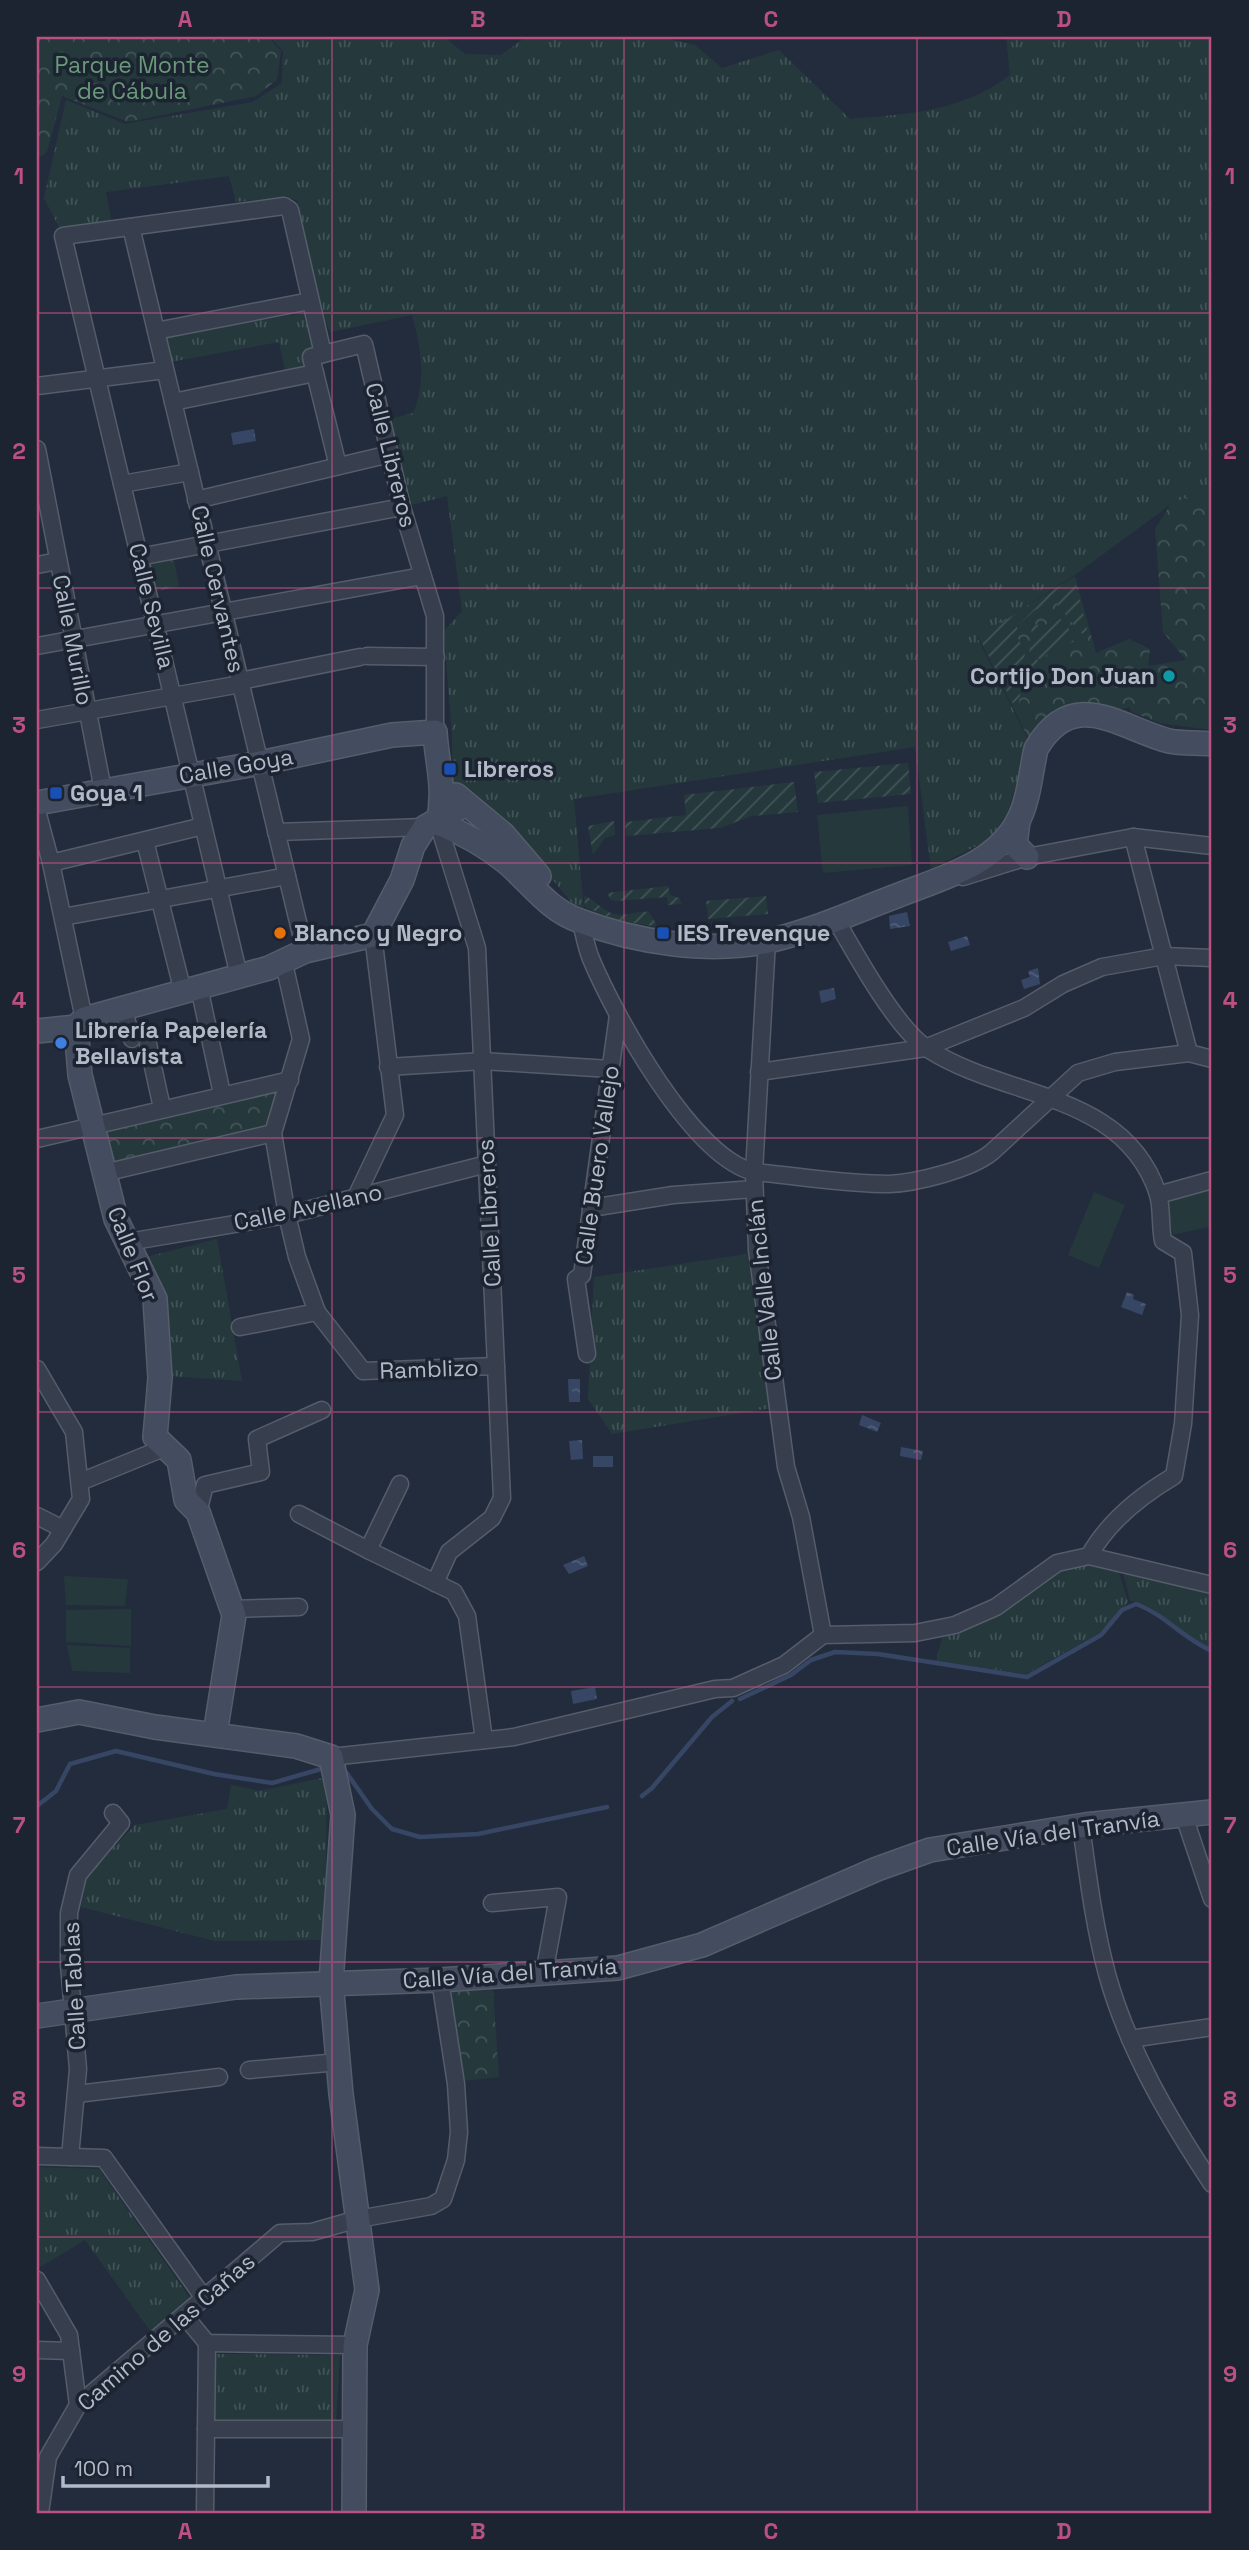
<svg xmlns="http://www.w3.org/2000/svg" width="1249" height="2550" font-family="'Space Grotesk',sans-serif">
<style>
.grass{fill:url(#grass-tufts)}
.forest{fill:url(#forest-crowns)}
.garden{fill:url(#garden-furrows)}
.pitch{fill:#25393d}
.water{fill:url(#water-ripples)}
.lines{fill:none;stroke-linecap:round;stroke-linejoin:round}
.stream{stroke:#364664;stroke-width:4.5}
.street-casing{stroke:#555c6a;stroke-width:19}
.secondary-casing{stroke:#555c6a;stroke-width:26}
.street{stroke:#373e4d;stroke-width:16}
.secondary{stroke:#444d60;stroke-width:23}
.grid{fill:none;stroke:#bc5081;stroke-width:2;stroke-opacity:0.55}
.culture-dot{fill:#0f9aa8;stroke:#1c2331;stroke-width:2.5}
.transit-dot{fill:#1a4fb4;stroke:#1c2331;stroke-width:2.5}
.food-dot{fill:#e8710a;stroke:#1c2331;stroke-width:2.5}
.shop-dot{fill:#3f7fe0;stroke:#1c2331;stroke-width:2.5}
.labels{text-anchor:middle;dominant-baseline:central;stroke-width:7;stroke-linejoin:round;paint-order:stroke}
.park-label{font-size:23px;fill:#699978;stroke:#1c2331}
.street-label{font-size:23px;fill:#b2b9c8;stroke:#1c2331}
.poi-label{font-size:23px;font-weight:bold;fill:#b2b9c8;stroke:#1c2331;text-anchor:start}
.neatline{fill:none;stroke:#bc5081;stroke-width:2.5}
.grid-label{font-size:23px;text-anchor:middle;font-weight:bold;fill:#bc5081}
</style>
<defs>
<pattern id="grass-tufts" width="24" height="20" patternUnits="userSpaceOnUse" patternTransform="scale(1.75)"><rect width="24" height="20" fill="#25393d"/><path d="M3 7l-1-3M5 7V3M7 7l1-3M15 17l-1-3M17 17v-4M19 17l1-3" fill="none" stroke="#425458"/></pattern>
<pattern id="forest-crowns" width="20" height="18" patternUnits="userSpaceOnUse" patternTransform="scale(1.75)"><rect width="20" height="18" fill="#25393d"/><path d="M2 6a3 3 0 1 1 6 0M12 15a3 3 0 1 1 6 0" fill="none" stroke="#425458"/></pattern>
<pattern id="garden-furrows" width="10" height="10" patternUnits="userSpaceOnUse" patternTransform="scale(1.75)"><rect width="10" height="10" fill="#25393d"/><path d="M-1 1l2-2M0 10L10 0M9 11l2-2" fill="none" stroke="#425458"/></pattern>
<pattern id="water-ripples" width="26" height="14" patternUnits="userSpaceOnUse" patternTransform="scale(1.75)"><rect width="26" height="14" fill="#364664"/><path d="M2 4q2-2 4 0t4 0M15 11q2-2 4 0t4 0" fill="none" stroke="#515f79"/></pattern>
</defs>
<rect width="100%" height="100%" fill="#232c3c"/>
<!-- grass -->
<g class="grass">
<path d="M270,37H444L465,54L501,55L526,37H659L695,45L722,68L779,50L850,119C907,114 963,112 1010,75L1006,37H1212V485L1170,505L1076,574L977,637L1029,742L1007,814L990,839L931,869L915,747L574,799L584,911L572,903L514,833L452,782V736L444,631L462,611L447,496L411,505L390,419L413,413C427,383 421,346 412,315L330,332L320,309L297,200L280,197L236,202L229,176L106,192L112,224L61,231L44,198L66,100L125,124L253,102L282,83L283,51Z"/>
<path d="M304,313L313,347L307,355V370L286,375L279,342L170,362L164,336Z"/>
<path d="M217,1239L242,1381L169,1376L142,1258Z"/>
<path d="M747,1254L772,1408L612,1434L588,1399L594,1277Z"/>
<path d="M1070,1564L1076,1568L1087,1565L1118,1570L1128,1602L1099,1633L1026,1674L936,1661L943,1635L977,1624L1025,1597Z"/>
<path d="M1122,1568L1212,1592V1649C1187,1639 1152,1601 1130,1601Z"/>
<path d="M327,1777L325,1940L215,1941L81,1907L88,1873L135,1825L227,1809L231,1785L259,1791Z"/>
<path d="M37,2167L99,2169L190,2298L151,2332L85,2240L40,2267L37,2263Z"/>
<path d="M213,2354L340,2355L336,2420L215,2423Z"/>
</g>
<!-- forest -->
<g class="forest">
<path d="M37,37H268L281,51L277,80L256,96L128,122L62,96L47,152L37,159Z"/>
<path d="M1212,485V730L1160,723L1132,712L1097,654L1129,707C1115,714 1095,701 1079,704C1063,707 1043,731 1030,742L978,636L1075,576L1096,653L1129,639L1150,649L1148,666L1186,660L1163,632L1155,529L1170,505Z"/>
<path d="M174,560L179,586L152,592L146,566Z"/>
<path d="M278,1092L266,1129L105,1164L98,1131Z"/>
<path d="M493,1990L499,2077L462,2081L449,1992Z"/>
</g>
<!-- garden -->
<g class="garden">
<path d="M1074,577L1089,637L1078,631L1055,601L1035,610L1017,626L1018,638L1025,652L1018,713L979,637Z"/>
<path d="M1060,619L1067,624L1074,642L1055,646L1042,660L1037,658L1040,667L1036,671L1041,678L1037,682L1039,686L1025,694L1032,626L1036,624L1044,628L1049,620Z"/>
<path d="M908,763L911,794L818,803L814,772Z"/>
<path d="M794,782L798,812L752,816L720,828L626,836L625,822L686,815L684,795Z"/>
<path d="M614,821L615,835L605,838L593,855L588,826Z"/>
<path d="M668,886L670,895L679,898L682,904L668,905L667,897L617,901L611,900L607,893Z"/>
<path d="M584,896C596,900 602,911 614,914C626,917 637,910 649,912L658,927L616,920L585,907Z"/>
<path d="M766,896L768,914L708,919L706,901Z"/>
</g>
<!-- pitch -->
<g class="pitch">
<path d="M908,806L912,865L823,873L817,815Z"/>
<path d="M1212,1187V1226L1173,1235L1163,1200Z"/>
<path d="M1094,1192L1125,1205L1099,1268L1068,1255Z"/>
<path d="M64,1576L128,1579L125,1606L66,1605Z"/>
<path d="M131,1609V1646L66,1642V1610Z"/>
<path d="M67,1645L130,1648V1673L72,1671Z"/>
</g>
<!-- water -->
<g class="water">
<path d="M254,429L256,441L233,445L231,433Z"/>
<path d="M907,912L910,926L890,929L889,916Z"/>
<path d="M967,936L970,945L951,951L948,942Z"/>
<path d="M1038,968L1040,984L1024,989L1021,980L1030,977L1028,971Z"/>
<path d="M834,988L836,999L821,1003L819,991Z"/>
<path d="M1127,1292L1134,1295L1133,1299L1146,1304L1142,1315L1121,1307Z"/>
<path d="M568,1379H580V1402H569Z"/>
<path d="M862,1415L881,1423L877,1432L859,1425Z"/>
<path d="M582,1440L583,1459L571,1460L569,1441Z"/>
<path d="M901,1447L923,1451L921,1460L900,1456Z"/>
<rect x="593" y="1456" width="20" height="11"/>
<path d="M584,1556L588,1566L569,1574L563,1565Z"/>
<path d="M595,1687L597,1699L573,1704L571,1691Z"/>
</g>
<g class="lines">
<!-- stream -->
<g class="stream">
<path d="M740,1699L791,1675L811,1660L835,1652L878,1654L1027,1677L1101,1635L1122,1610L1136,1604C1164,1614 1184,1639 1212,1651"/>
<path d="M346,1772L372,1809L392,1829L420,1837L478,1834L607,1807"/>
<path d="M642,1796L652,1788L712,1717L732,1701"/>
<path d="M37,1806L56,1791L70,1764L116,1751L214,1774L272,1783L321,1769"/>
</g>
<defs>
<g id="street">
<path d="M131,227L305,951"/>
<path d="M156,331L310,301"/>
<path d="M323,354L311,357L338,466"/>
<path d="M37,386L165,370"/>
<path d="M173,402L315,373"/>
<path d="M37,449L103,790"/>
<path d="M122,484L190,472"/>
<path d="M196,500L390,454"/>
<path d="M139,557L402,507"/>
<path d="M37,565L58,561"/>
<path d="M37,646L422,576"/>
<path d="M367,656L436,657"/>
<path d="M240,681L360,657"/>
<path d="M37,720L241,684"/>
<path d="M37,811L51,863L84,1019"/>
<path d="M276,832L425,827"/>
<path d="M1133,837L1189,1053"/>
<path d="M145,841L183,992"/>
<path d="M51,863L203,826"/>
<path d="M963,877L1027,857L1133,837L1212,846"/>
<path d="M63,917L287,876"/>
<path d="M836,920C855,953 897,1030 928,1049C1005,1099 1124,1091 1158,1194C1162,1208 1160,1226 1163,1241L1183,1253L1190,1315L1183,1424L1174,1476C1140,1496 1108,1522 1089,1556"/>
<path d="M581,922C584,934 586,947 591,959C615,1016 692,1157 754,1172C798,1176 845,1184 889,1184C916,1183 972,1169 992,1152L1078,1073L1115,1062L1189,1053L1212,1059"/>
<path d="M767,941L754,1172L757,1250L786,1467L801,1517L823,1635"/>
<path d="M283,959L301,1039L273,1133L287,1215L297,1257L317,1312L363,1371L496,1366"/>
<path d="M239,976L63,236L284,206L290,210L323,354L364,344L402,507L435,616V732"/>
<path d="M199,987L222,1094"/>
<path d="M123,1008L132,1039"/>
<path d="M148,1044L162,1108"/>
<path d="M388,1067L483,1061L610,1069"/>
<path d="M759,1072L925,1048L1024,1008L1063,984L1102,967L1164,956L1212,958"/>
<path d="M37,1139L290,1080"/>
<path d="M104,1173L273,1133"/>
<path d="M1158,1195L1212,1180"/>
<path d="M355,1199L395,1115L373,935"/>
<path d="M591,1208L673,1195L754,1189"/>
<path d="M128,1242L287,1215L487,1164"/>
<path d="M240,1327L317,1312"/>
<path d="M587,1354L576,1279L582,1275L618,1015"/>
<path d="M37,1369L74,1432L81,1499L54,1544L37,1562"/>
<path d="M80,1482L166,1447"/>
<path d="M400,1484L368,1550L454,1592L467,1616L484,1740"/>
<path d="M198,1512L205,1485L261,1472L257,1439L322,1410"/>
<path d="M299,1514L368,1550"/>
<path d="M37,1516L63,1529"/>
<path d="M435,1583L449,1552L492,1518L502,1498L477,948L438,823"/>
<path d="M232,1609L299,1607"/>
<path d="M331,1757L514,1737L715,1689L733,1688L784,1665L823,1635L915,1633L955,1625L996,1607L1057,1563L1089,1556L1212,1585"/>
<path d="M1184,1816L1212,1899"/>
<path d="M1081,1826C1088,1876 1094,1926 1107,1974C1128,2050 1169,2119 1212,2184"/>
<path d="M492,1903L558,1897L544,1974"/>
<path d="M1130,2039L1212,2027"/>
<path d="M249,2070L339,2062"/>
<path d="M77,2094L219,2077"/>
<path d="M37,2156L104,2158L204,2298"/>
<path d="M70,2157L78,2069L69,1965V1913L78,1875L121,1823L113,1813"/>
<path d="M37,2280L69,2335L78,2405"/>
<path d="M184,2315L207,2343L355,2345"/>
<path d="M37,2350L71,2351"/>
<path d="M206,2429H354"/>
<path d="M40,2513L48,2457L78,2405L280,2233L312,2232L358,2219L431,2206L443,2199L456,2160L459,2132L456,2084L440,1980"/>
<path d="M205,2513L207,2343"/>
</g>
<g id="secondary">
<path d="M456,795L503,834L539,876"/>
<path d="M37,803L260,763L392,735L435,732C437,766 446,787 438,823"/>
<path d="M1018,821L1015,845L1027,857"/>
<path d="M438,823C463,833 485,845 506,862C531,883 548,910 580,921C635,942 710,954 768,941C813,931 856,911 899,895C941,878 995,865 1018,821C1029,800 1031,771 1036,749C1073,685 1120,728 1169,741C1183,744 1198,742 1212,744"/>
<path d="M76,1027L80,1075L116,1219L155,1299L160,1378L155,1437L179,1460L186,1500L198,1512L234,1615L215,1734"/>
<path d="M37,1031L76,1027L84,1019L269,968L305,951L373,935L402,880L413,846L425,827L466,804"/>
<path d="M37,1720L79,1712L155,1727L296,1746L331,1757L343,1815L331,1982L341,2094L367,2290L355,2345L354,2513"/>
<path d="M37,2016L236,1987L440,1980L618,1968L702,1945L877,1869L930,1850L1085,1825L1212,1812"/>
</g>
</defs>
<!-- street casing -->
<use href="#street" class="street-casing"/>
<!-- secondary casing -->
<use href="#secondary" class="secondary-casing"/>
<!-- street -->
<use href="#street" class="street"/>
<!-- secondary -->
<use href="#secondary" class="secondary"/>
</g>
<!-- grid -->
<path class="grid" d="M332,37V2513M624,37V2513M917,37V2513M37,313H1212M37,588H1212M37,863H1212M37,1138H1212M37,1412H1212M37,1687H1212M37,1962H1212M37,2237H1212"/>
<!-- markers -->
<circle class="culture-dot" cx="1169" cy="676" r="7"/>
<g class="transit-dot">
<rect x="443" y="762" width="14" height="14" rx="3.5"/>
<rect x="49" y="786" width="14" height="14" rx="3.5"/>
<rect x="656" y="926" width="14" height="14" rx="3.5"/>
</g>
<circle class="food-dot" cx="280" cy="933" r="7"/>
<circle class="shop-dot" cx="61" cy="1043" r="7"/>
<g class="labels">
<!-- park labels -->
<g class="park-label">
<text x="132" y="65">Parque Monte<tspan x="132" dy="26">de Cábula</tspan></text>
</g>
<!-- street labels -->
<g class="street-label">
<text transform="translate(391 455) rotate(76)">Calle Libreros</text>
<text transform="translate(218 589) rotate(77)">Calle Cervantes</text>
<text transform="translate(152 606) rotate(76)">Calle Sevilla</text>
<text transform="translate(73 640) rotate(79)">Calle Murillo</text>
<text transform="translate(236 766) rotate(-10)">Calle Goya</text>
<text transform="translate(597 1165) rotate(-82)">Calle Buero Vallejo</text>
<text transform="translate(308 1207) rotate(-12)">Calle Avellano</text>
<text transform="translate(489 1213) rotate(-93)">Calle Libreros</text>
<text transform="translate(133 1254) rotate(68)">Calle Flor</text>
<text transform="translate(764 1290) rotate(-96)">Calle Valle Inclán</text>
<text transform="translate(429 1369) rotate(-2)">Ramblizo</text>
<text transform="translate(1053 1833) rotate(-8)">Calle Vía del Tranvía</text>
<text transform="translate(510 1973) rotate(-4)">Calle Vía del Tranvía</text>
<text transform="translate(74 1986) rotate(-93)">Calle Tablas</text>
<text transform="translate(166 2332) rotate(-41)">Camino de las Cañas</text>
</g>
<!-- poi labels -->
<g class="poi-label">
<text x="1155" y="676" text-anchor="end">Cortijo Don Juan</text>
<text x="464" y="769">Libreros</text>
<text x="70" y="793">Goya 1</text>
<text x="294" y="933">Blanco y Negro</text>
<text x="677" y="933">IES Trevenque</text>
<text x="75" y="1030">Librería Papelería<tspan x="75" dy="26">Bellavista</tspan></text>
</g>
</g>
<!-- border -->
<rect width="1249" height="2550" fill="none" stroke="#1c2331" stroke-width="77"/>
<!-- scale -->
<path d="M63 2476v10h205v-10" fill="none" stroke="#b2b9c8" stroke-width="3.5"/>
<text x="74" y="2476" font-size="21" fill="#b2b9c8" stroke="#1c2331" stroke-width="5" paint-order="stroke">100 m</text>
<rect x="38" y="38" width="1172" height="2474" class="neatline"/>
<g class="grid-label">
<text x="185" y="27">A</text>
<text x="478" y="27">B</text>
<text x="771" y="27">C</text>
<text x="1064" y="27">D</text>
<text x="19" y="184">1</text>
<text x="1230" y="184">1</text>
<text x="19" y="459">2</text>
<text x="1230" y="459">2</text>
<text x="19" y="733">3</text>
<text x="1230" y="733">3</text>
<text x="19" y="1008">4</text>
<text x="1230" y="1008">4</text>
<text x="19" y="1283">5</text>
<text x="1230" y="1283">5</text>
<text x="19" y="1558">6</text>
<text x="1230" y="1558">6</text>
<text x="19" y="1833">7</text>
<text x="1230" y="1833">7</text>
<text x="19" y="2107">8</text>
<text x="1230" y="2107">8</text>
<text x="19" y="2382">9</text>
<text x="1230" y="2382">9</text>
<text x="185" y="2539">A</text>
<text x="478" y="2539">B</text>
<text x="771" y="2539">C</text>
<text x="1064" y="2539">D</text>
</g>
</svg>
